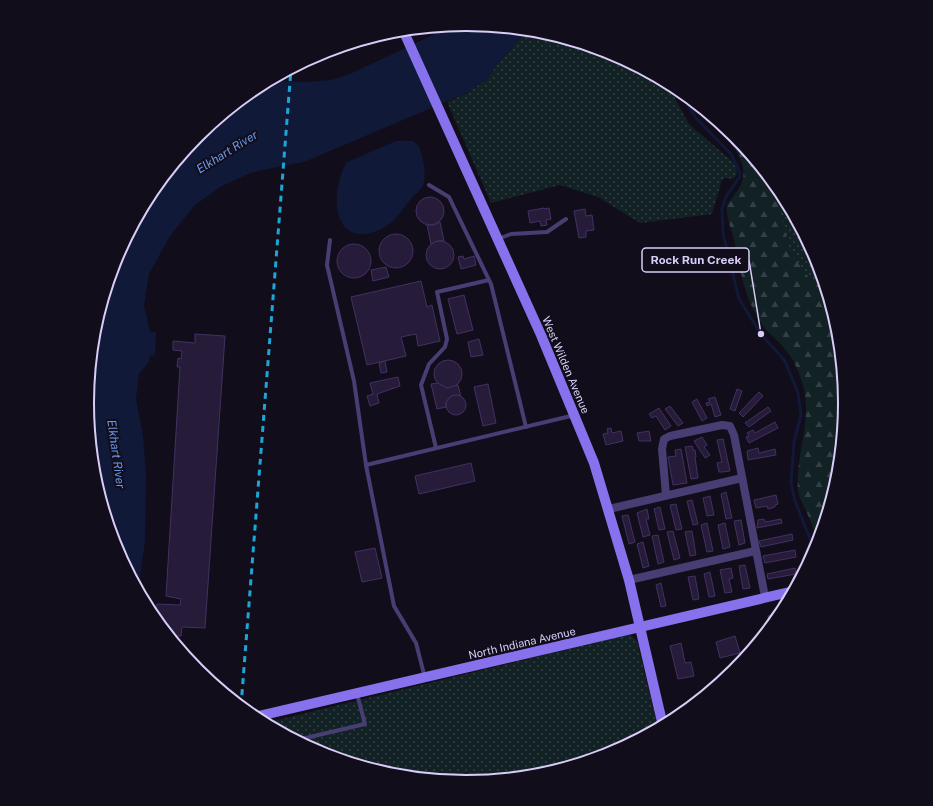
<svg xmlns="http://www.w3.org/2000/svg" width="933" height="806" font-family="'Public Sans',sans-serif">
<style>
.grass{fill:url(#grass-dots)}
.forest{fill:url(#forest-firs)}
.water{fill:#101937}
.lines{fill:none;stroke-linecap:round;stroke-linejoin:round}
.stream{stroke:#101937;stroke-width:3}
.building{fill:#261c39;stroke:#423162}
.lane{stroke:#493e74;stroke-width:4}
.street{stroke:#493e74;stroke-width:8}
.secondary{stroke:#8771ec;stroke-width:10}
.rail{stroke:#1da6d5;stroke-width:3;stroke-dasharray:6 5;stroke-linecap:butt}
.labels{text-anchor:middle;dominant-baseline:central;stroke-width:4;stroke-linejoin:round;paint-order:stroke}
.street-label{font-size:11px;fill:#d9cdf8;stroke:#120d1a}
.water-label{font-size:12px;font-style:italic;fill:#699aeb;stroke:#120d1a}
.rim{fill:none;stroke:#d9cdf8;stroke-width:2}
.leader{fill:none;stroke:#d9cdf8;stroke-width:1.5}
.callout-dot{fill:#d9cdf8;stroke:#120d1a;stroke-width:1.5}
.callout{fill:#120d1a;stroke:#d9cdf8;stroke-width:1.5}
.callout-label{font-size:12px;text-anchor:middle;font-weight:bold;fill:#d9cdf8}
</style>
<defs>
<pattern id="grass-dots" width="8" height="8" patternUnits="userSpaceOnUse"><rect width="8" height="8" fill="#112124"/><path d="M2 2h.1M6 6h.1" fill="none" stroke="#334045" stroke-width="1.8" stroke-linecap="round"/></pattern>
<pattern id="forest-firs" width="22" height="20" patternUnits="userSpaceOnUse"><rect width="22" height="20" fill="#112124"/><path d="M5 1l3.5 6h-7zM16 11l3.5 6h-7z" fill="#334045"/></pattern>
</defs>
<rect width="100%" height="100%" fill="#120d1a"/>
<!-- grass -->
<g class="grass">
<path d="M527,30L541,31L612,53L666,82L689,124L734,163L737,171L736,176L732,179L726,178L722,180L712,214L640,223L598,197L560,185L491,203L447,102L469,92L488,78L497,65Z"/>
<path d="M765,173L782,193L817,258L829,297L809,285L788,254Z"/>
<path d="M630,634L637,641L658,728L611,753L540,775L466,782L392,775L321,753L265,723Z"/>
</g>
<!-- forest -->
<path class="forest" d="M694,102L735,135L771,179L791,253L811,281L827,291L838,329L845,403L838,477L818,545C815,534 812,523 807,513C804,506 799,498 798,491C795,454 813,421 803,386C800,373 793,358 784,348C778,340 769,334 763,326C745,301 740,270 734,240C732,230 725,215 727,205C732,197 742,187 743,178C748,146 707,125 694,102Z"/>
<!-- water -->
<g class="water">
<path d="M467,24L527,30L497,65L488,78L469,92L304,162L253,172L222,186L195,205L170,236L149,274L144,305L150,332H156L155,356L150,355L149,362L139,374L136,399L143,436L146,474L145,542L138,588L116,548L95,477L88,403L95,329L98,319L116,258L152,192L199,135L217,119L273,84L279,81L306,82L331,80L350,74L433,35L448,26Z"/>
<path d="M396,141H413L419,146C423,157 427,174 423,185C421,190 414,195 411,199C404,207 399,216 391,223C368,240 340,240 337,206C336,191 339,175 347,162Z"/>
</g>
<g class="lines">
<!-- stream -->
<path class="stream" d="M677,88L696,118L731,154L739,171L740,176L726,197L722,209L723,233L739,299L761,334L785,361L798,393L801,415L794,442L791,483L795,501L811,541L814,553"/>
</g>
<!-- building -->
<g class="building">
<circle cx="430" cy="211" r="14"/>
<path d="M544,208V209L549,208L551,219L546,220L547,225L541,226L540,221L530,223L528,211Z"/>
<path d="M585,209L586,216L592,215L594,230L586,231V237L579,238L574,211Z"/>
<path d="M440,222L444,241H437L431,244L427,225H434Z"/>
<circle cx="396" cy="251" r="17"/>
<circle cx="440" cy="255" r="14"/>
<circle cx="354" cy="261" r="17"/>
<path d="M463,256L464,259L474,256L476,265L461,269L458,257Z"/>
<path d="M386,267L389,277L373,281L371,270Z"/>
<path d="M421,281L427,307L432,305L440,341L418,346L416,334L401,337L406,356L367,365L351,297Z"/>
<path d="M464,295L473,330L457,334L448,299Z"/>
<path d="M195,334L225,336L205,628L182,627L181,636H177V642H174L155,618L157,604L180,605L181,599L166,596L180,367H177L178,358L181,359L182,351L173,350V341L195,343Z"/>
<path d="M479,339L483,355L471,357L468,342Z"/>
<circle cx="448" cy="374" r="14"/>
<path d="M385,361L387,372L381,373L379,363Z"/>
<path d="M398,377L400,386L377,394L379,403L370,406L367,396L373,394L370,383Z"/>
<path d="M438,383L447,388L458,385L461,397L457,395L450,397L446,403V407L437,409L431,384Z"/>
<path d="M488,384L496,423L483,426L474,387Z"/>
<path d="M737,389L742,391L735,411L730,409Z"/>
<path d="M759,392L763,396L743,417L739,413Z"/>
<circle cx="456" cy="405" r="10"/>
<path d="M715,397L721,415L715,417L711,404L707,406L706,403L710,402L708,399Z"/>
<path d="M697,399L707,418L702,421L692,402Z"/>
<path d="M670,406L683,423L678,426L665,409Z"/>
<path d="M768,407L771,411L749,427L745,423Z"/>
<path d="M659,408L671,426L665,430L656,416L652,418L649,414Z"/>
<path d="M775,422L778,428L749,443L746,437L749,436L747,433L753,430L755,433Z"/>
<path d="M611,428L612,433L621,431L623,441L606,445L603,434L608,433L607,429Z"/>
<path d="M649,431L651,441H639L637,433Z"/>
<path d="M702,437L707,445L704,447L710,455L705,458L694,441Z"/>
<path d="M723,439L730,471L723,472H719L717,463L722,462L717,440Z"/>
<path d="M692,446L693,450H695L696,457H695L698,478L691,479L685,447Z"/>
<path d="M758,448L759,453L775,449L776,455L748,460L747,451Z"/>
<path d="M681,449L687,483L673,485L668,457L676,456L675,450Z"/>
<path d="M471,463L475,481L419,494L415,476Z"/>
<path d="M726,492L732,518L726,519L721,494Z"/>
<path d="M776,495L778,504L775,505V507L768,509L767,506L756,508L754,500Z"/>
<path d="M710,496L714,515L707,516L703,498Z"/>
<path d="M692,500L698,524L693,525L687,501Z"/>
<path d="M676,504L682,529L676,530L670,505Z"/>
<path d="M660,507L665,529L659,530L654,509Z"/>
<path d="M647,509L649,519H646L650,535L643,537L637,513Z"/>
<path d="M628,515L635,542L629,544L622,516Z"/>
<path d="M764,519L765,522L781,519L782,523L757,528L758,520Z"/>
<path d="M741,520L745,543L739,545L734,521Z"/>
<path d="M707,523L713,551L707,552L701,525Z"/>
<path d="M725,523L730,547L723,549L718,525Z"/>
<path d="M673,531L680,558L674,560L667,532Z"/>
<path d="M692,531L696,555L690,556L685,532Z"/>
<path d="M792,534L793,540L761,547L759,541Z"/>
<path d="M658,535L664,562L658,564L652,536Z"/>
<path d="M643,542L649,566L643,568L637,544Z"/>
<path d="M375,548L382,578L362,582L355,552Z"/>
<path d="M795,550L796,557L765,563L763,556Z"/>
<path d="M745,565L750,588L743,589L739,566Z"/>
<path d="M731,568L733,578L729,579L732,592L725,593L720,570Z"/>
<path d="M795,568L796,574L768,579L767,574Z"/>
<path d="M710,572L715,596L709,597L704,574Z"/>
<path d="M695,576L699,599L693,600L688,577Z"/>
<path d="M661,583L666,606L661,607L656,585Z"/>
<path d="M781,613V614L770,627L768,616Z"/>
<path d="M735,636L740,653L720,658L716,642Z"/>
<path d="M681,643L685,663L691,662L694,676L678,679L670,646Z"/>
</g>
<g class="lines">
<!-- lane -->
<g class="lane">
<path d="M429,185L449,197L491,284L526,427"/>
<path d="M498,239L511,234L547,232L566,219"/>
<path d="M330,240L327,265L354,381L366,465L394,606L416,643L425,678"/>
<path d="M436,448L421,385L429,364L445,347L447,339L437,292L489,280"/>
<path d="M366,465L575,415"/>
<path d="M297,740L365,724L357,694"/>
</g>
<!-- street -->
<g class="street">
<path d="M666,495L662,449L664,439L670,436L722,425L730,426L734,435L765,597"/>
<path d="M609,509L742,478"/>
<path d="M629,580L755,551"/>
</g>
<!-- secondary -->
<g class="secondary">
<path d="M403,30L541,335L594,463L629,580L663,726"/>
<path d="M255,717L794,591"/>
</g>
<!-- rail -->
<path class="rail" d="M241,706L291,69"/>
</g>
<g class="labels">
<!-- street labels -->
<g class="street-label">
<text transform="translate(566 365) rotate(67)">West Wilden Avenue</text>
<text transform="translate(522 643) rotate(-13)">North Indiana Avenue</text>
</g>
<!-- water labels -->
<g class="water-label">
<text transform="translate(227 152) rotate(-32)">Elkhart River</text>
<text transform="translate(116 454) rotate(82)">Elkhart River</text>
</g>
</g>
<!-- crop -->
<path d="M0 0H933V806H0ZM94 403a372 372 0 1 1 744 0a372 372 0 1 1-744 0Z" fill="#120d1a" fill-rule="evenodd"/>
<path class="rim" d="M94 403a372 372 0 1 1 744 0a372 372 0 1 1-744 0Z"/>
<!-- callouts -->
<path class="leader" d="M761 334L749 260"/>
<circle class="callout-dot" cx="761" cy="334" r="4"/>
<rect class="callout" x="642" y="248" width="107" height="24" rx="4"/>
<g class="callout-label">
<text x="696" y="264">Rock Run Creek</text>
</g>
</svg>
